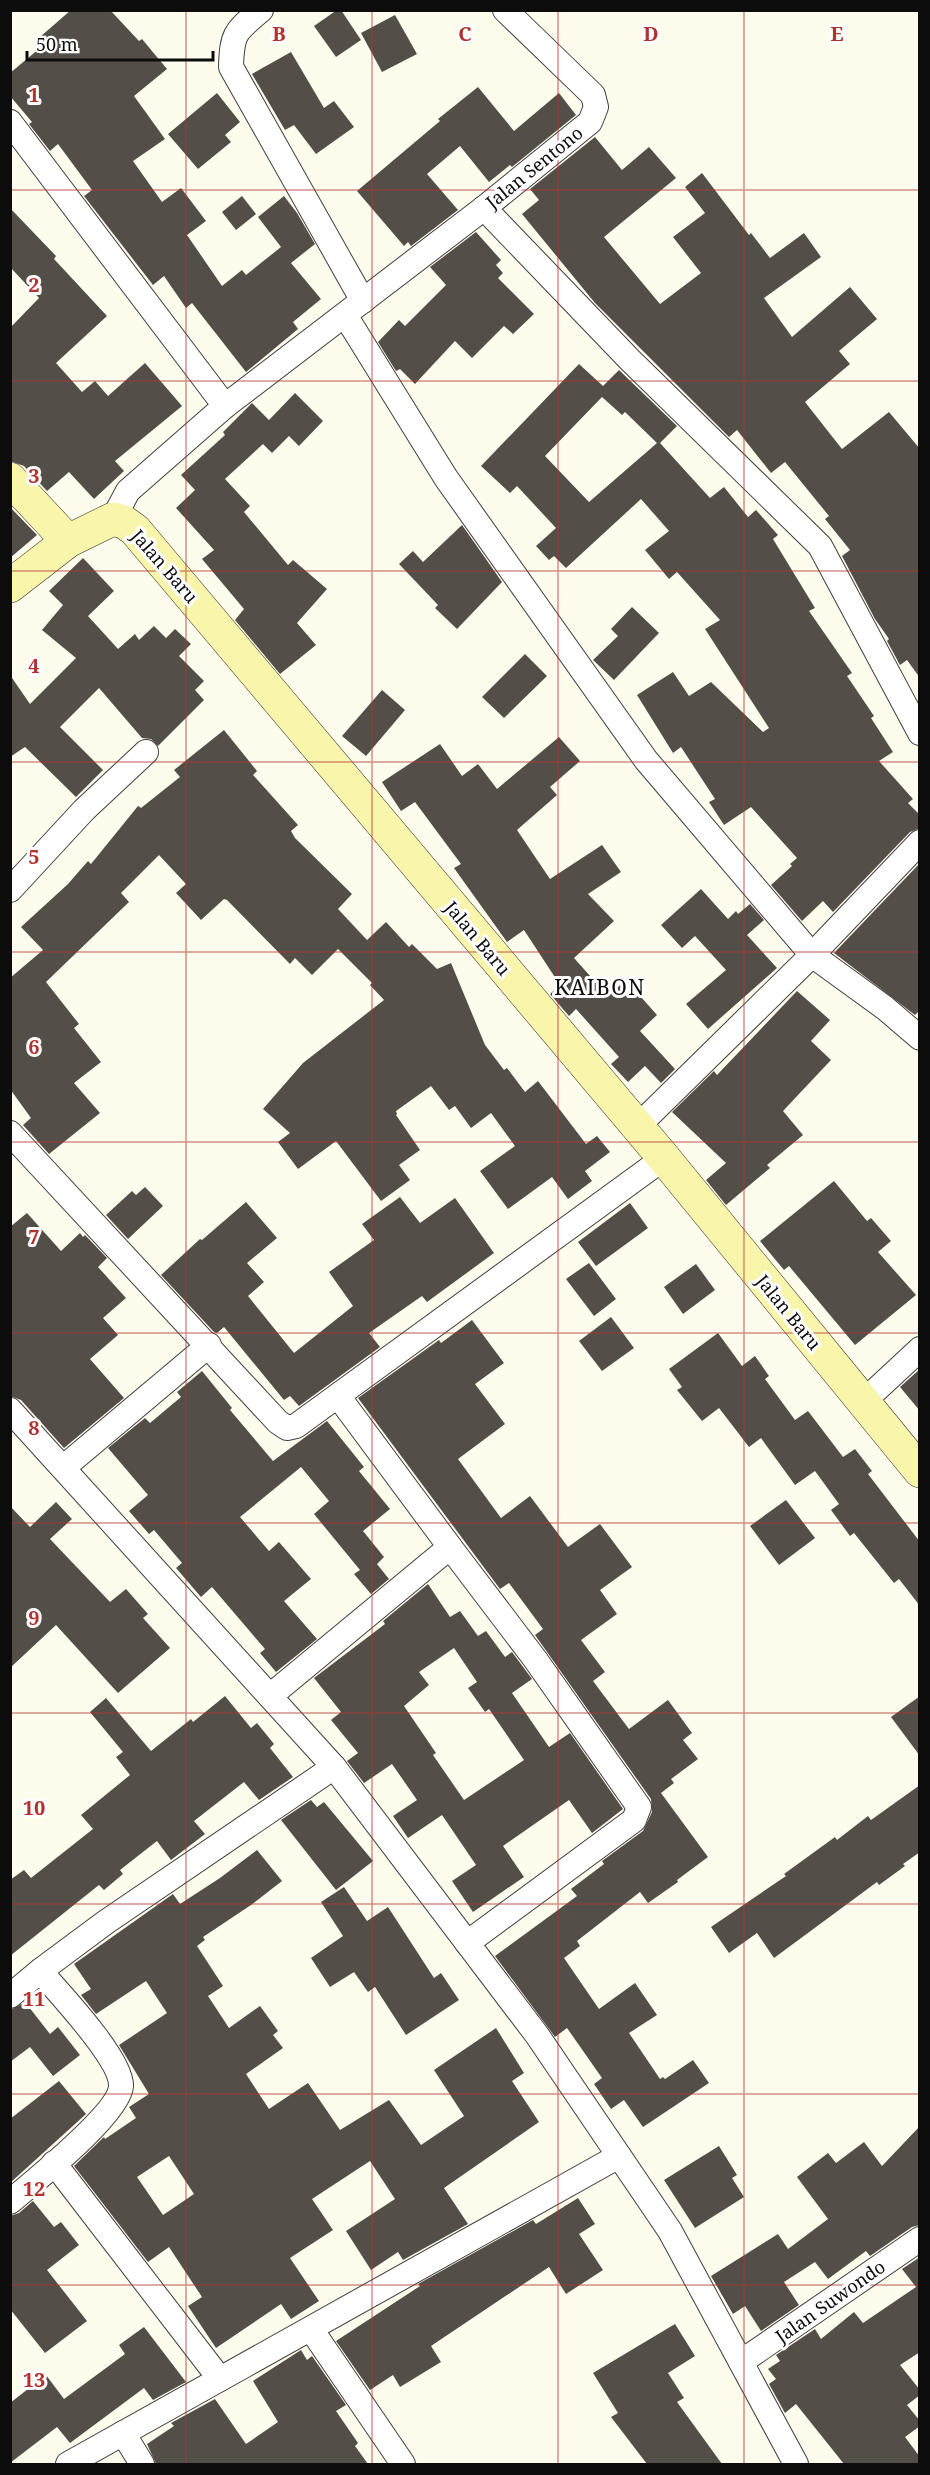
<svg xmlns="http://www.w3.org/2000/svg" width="930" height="2475" font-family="'Noto Serif',serif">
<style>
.building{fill:#544e49;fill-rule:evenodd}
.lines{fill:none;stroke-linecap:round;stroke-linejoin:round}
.street-casing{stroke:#3f3f3f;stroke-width:26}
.secondary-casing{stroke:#2e2e2e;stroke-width:34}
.street{stroke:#fff;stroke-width:24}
.secondary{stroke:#f9f6ac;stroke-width:33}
.grid{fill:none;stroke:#b1332f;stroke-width:1.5;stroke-opacity:0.55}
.labels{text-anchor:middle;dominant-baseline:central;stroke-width:6;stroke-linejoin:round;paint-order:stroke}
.street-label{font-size:18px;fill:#0c0c0c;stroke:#fff}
.quarter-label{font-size:21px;letter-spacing:1.5px;fill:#0c0c0c;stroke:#fff}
.grid-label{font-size:20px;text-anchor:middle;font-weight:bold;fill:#b1332f;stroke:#fff;stroke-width:6;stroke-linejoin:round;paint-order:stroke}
</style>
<rect width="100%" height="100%" fill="#fefcec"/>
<!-- building -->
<g class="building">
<path d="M71,10H110L139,41L142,39L167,69L134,96L165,139L133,161L162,202L181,188L206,221L187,235L222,286L242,270L246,275L281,247L258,217L284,196L297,213L315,244L291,263L321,299L293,322L298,329L246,372L192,303L186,308L164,276L153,285L84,196L92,190L58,144L50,151L29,124L32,122L10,96V73L46,43L40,37Z"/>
<path d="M337,10H341L361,40L336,57L314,26Z"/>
<path d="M395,15L417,54L382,72L361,33Z"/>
<path d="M291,52L324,108L334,101L354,127L316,154L294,125L285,130L252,74Z"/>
<path d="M478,87L514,131L559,93L576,115L512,167L510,165L489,182L460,146L427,174L458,210L411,246L408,242L404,246L357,191L440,121L438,119Z"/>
<path d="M217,93L240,122L225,135L231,142L198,169L168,134Z"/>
<path d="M595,137L622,170L649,147L676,178L604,237L660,304L701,273L673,237L705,213L685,187L702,173L749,235L751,233L770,258L804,233L821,257L764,298L792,337L850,287L877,319L839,351L850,364L805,402L842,449L889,412L920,449V678L907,660L900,665L887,641L889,639L875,619L842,556L850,550L825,519L829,516L785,462L771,473L737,430L729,437L595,303L522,214L539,200L530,189Z"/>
<path d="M242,196L256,214L236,230L222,212Z"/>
<path d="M10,208L56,256L54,259L107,316L56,363L82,392L95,381L108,396L145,363L182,406L115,461L124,471L94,499L69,472L47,491L24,466L10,461V328L39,298L10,267Z"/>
<path d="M476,232L501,260L496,265L503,273L498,278L534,314L513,334L504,326L472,358L455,341L415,384L400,369L396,371L378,342L399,320L405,326L446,285L430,267Z"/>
<path d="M579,364L603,386L619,370L677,426L660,443L710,498L724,487L748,517L756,510L778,535L773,539L815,608L809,611L852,673L847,676L874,716L871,718L893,752L879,761L913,799L908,803L920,815V828L910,832L833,912L823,901L802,921L771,885L792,866L790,864L797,858L751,807L724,825L709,802L715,799L681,747L673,753L637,695L673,672L689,696L711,682L763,732L769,728L705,629L720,620L677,572L669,579L645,550L669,531L641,499L566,568L554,556L549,560L536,546L556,528L517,486L510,493L481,466ZM602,397L622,415L625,412L657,443L589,502L545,456Z"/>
<path d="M295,393L323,421L299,446L289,436L272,453L263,444L225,479L250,506L244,512L288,565L293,560L327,589L297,623L316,645L280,674L235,620L244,609L202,559L214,550L176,508L195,490L181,475L225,435L223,432L252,403L269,420Z"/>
<path d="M10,507L37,535L10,558Z"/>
<path d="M462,525L502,582L457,629L435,608L438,605L399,564L413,551L423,562Z"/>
<path d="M83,558L114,591L88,616L118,649L135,634L139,640L154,626L166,638L175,629L191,644L179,656L204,681L195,690L204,700L158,746L151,739L142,738L99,688L60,727L103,770L76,797L25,747L10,757V675L30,704L76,658L42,630L63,605L49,591Z"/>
<path d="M632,607L659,633L614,680L593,660L618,636L611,629Z"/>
<path d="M525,654L547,676L504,718L482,697Z"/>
<path d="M382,690L405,710L366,756L342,736Z"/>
<path d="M224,730L257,771L253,775L298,825L291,831L295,838L352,894L338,909L367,940L386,922L409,947L412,944L437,969L451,963L485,1045L504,1070L507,1068L525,1092L538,1081L586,1144L597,1136L610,1152L585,1171L592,1181L568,1199L552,1177L508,1209L480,1171L515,1146L491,1113L471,1128L455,1106L449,1110L431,1086L396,1111L397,1114L396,1115L420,1150L399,1165L410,1180L381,1201L336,1141L298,1169L278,1142L290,1133L263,1109L303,1063L384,1000L370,985L372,983L338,949L312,975L295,958L290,964L227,900L224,899L201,920L176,893L186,884L159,855L121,893L129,902L46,982L79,1024L74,1028L101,1062L74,1083L100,1113L49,1154L23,1125L31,1118L10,1089V978L43,950L21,927L68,884L88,861L91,864L138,806L141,808L180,777L174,770Z"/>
<path d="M559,737L580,761L550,787L557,795L517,830L550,879L602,845L621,872L588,894L614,921L574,958L608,996L626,980L657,1015L640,1031L675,1069L661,1083L645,1066L628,1082L611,1064L619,1057L576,1009L569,1016L550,994L560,985L524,930L507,942L454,868L461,864L415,802L401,811L382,782L440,744L462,776L478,764L497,789Z"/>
<path d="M920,863V1010L915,1015L834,953Z"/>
<path d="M701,889L728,919L736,911L738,914L750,904L764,920L747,935L777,968L708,1029L686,1004L726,970L695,936L682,948L661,925Z"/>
<path d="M797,991L830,1020L811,1041L831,1060L783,1111L803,1135L767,1165L770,1168L726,1205L706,1180L726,1163L672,1112L714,1071L717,1075Z"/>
<path d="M834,1181L867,1221L871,1218L891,1241L878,1252L916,1295L855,1345L789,1266L784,1270L760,1241Z"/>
<path d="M145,1187L163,1206L128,1239L106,1215L132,1191L136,1195Z"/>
<path d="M400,1197L420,1223L455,1198L494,1253L427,1302L422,1296L369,1333L380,1347L299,1406L290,1396L284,1400L224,1327L217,1333L214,1332L161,1275L200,1239L202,1240L246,1202L277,1238L247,1263L264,1282L248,1296L294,1353L353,1306L329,1272L374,1240L362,1224Z"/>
<path d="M630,1203L648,1228L596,1266L578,1242Z"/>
<path d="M27,1213L61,1251L80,1233L83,1237L85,1235L107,1258L98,1267L126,1298L103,1318L118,1335L90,1359L124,1398L64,1448L21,1400L10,1396V1227Z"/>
<path d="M589,1263L616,1299L594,1316L566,1279Z"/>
<path d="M696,1264L715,1290L683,1314L664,1287Z"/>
<path d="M611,1317L634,1348L602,1371L579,1341Z"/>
<path d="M472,1320L504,1363L475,1384L505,1424L458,1459L501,1518L530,1496L568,1547L600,1524L632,1567L600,1590L617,1614L581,1640L605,1672L593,1681L629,1729L668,1700L692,1733L683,1740L698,1759L671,1779L674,1783L661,1793L708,1857L677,1880L678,1882L648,1903L640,1892L577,1941L580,1946L564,1958L599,2009L635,1983L657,2015L629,2033L660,2079L663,2077L665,2079L693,2060L709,2083L643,2127L624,2100L611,2109L594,2084L602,2078L567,2028L555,2037L495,1956L577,1896L571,1889L604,1864L602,1861L643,1831L652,1812L651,1799L535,1635L543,1629L509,1583L500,1589L358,1398L439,1340L441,1343Z"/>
<path d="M718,1333L742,1366L755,1356L769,1376L765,1379L795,1420L808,1411L843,1457L855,1449L872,1471L868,1474L920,1542V1606L899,1579L894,1583L854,1533L850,1536L831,1510L839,1504L815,1471L795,1485L761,1438L749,1447L719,1408L702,1421L677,1390L682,1387L669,1369Z"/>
<path d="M920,1369V1411L900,1387Z"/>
<path d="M202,1371L232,1408L230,1410L273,1461L327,1421L364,1467L359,1471L390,1509L363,1531L384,1557L377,1564L389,1579L371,1594L354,1574L360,1570L314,1514L329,1501L301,1467L240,1517L269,1551L279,1542L311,1579L284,1601L317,1639L276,1672L260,1653L265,1649L212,1587L201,1597L176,1568L182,1563L154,1530L149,1534L129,1511L148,1495L108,1448L145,1418L150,1423L181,1397L177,1392Z"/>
<path d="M786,1500L815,1538L779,1565L750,1526Z"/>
<path d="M56,1502L72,1519L50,1539L110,1602L126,1589L148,1614L143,1618L170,1648L118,1693L56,1625L10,1668V1506L30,1527Z"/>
<path d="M428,1584L450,1617L460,1611L478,1636L486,1631L505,1657L512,1652L532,1679L512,1693L549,1747L570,1733L623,1809L592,1833L569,1800L503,1846L524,1877L473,1912L452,1881L476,1865L442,1815L408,1838L393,1816L417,1800L392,1764L364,1783L347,1761L358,1753L331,1720L341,1712L314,1678L385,1624L383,1621ZM454,1648L477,1682L468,1688L485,1712L489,1709L524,1760L464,1800L433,1755L436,1753L404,1706L429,1685L419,1672Z"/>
<path d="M225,1696L251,1728L257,1723L274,1744L270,1748L293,1777L259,1800L244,1782L194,1821L205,1834L171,1860L157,1841L120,1870L123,1874L104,1890L99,1885L10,1956V1880L24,1870L31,1878L93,1829L81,1815L130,1775L116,1757L123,1752L90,1712L106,1698L151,1751L191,1719L193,1722Z"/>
<path d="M920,1696V1756L891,1717Z"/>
<path d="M920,1785V1852L903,1864L905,1866L879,1885L877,1882L774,1958L757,1933L729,1953L711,1927L786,1876L784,1874L835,1837L837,1840L868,1816L871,1820Z"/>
<path d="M311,1800L317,1807L324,1802L373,1861L336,1890L281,1820Z"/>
<path d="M257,1850L282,1881L251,1905L203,1937L205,1940L197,1946L223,1986L208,1996L229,2028L260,2006L278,2031L273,2035L283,2048L246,2074L269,2109L308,2083L340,2130L389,2100L421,2145L464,2116L434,2070L496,2028L524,2073L512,2081L539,2122L444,2188L468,2224L403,2260L398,2252L371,2270L346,2231L395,2199L370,2161L312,2199L333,2230L290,2258L319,2301L291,2319L281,2304L216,2348L188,2306L202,2297L169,2247L148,2262L74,2166L104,2137L105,2139L136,2118L129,2107L149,2094L119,2045L167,2013L146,1981L96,2014L81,1995L91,1989L74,1964L173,1894L180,1904L220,1878ZM169,2156L194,2194L163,2215L137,2177Z"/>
<path d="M344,1887L367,1921L388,1907L434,1978L441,1973L459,2000L406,2035L375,1987L368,1992L354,1972L330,1987L311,1958L343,1936L321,1902Z"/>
<path d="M25,2002L50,2034L58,2027L80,2055L53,2076L30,2047L10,2062V2010Z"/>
<path d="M59,2081L86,2114L10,2183V2119Z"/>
<path d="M920,2126V2225L912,2227L870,2256L866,2251L828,2279L815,2262L784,2282L799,2305L761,2331L745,2306L733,2314L711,2276L778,2234L788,2249L828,2219L797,2177L828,2153L836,2163L864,2142L882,2166Z"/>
<path d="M719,2146L737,2175L732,2178L744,2197L695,2228L664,2180Z"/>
<path d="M578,2198L595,2224L579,2234L603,2270L566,2294L549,2267L431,2346L441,2362L400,2387L393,2375L370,2390L336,2341L420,2286L418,2284L533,2220L536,2224Z"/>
<path d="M33,2201L54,2227L61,2222L79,2245L47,2270L87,2321L45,2353L10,2309V2216L19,2213Z"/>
<path d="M920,2257V2352L900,2365L920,2390V2395L907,2405L920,2421V2426L905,2437L920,2457V2464H844L796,2404L785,2413L769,2384L776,2379L768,2369L780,2361L776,2355L815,2329L821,2339L854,2312L863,2323L916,2287L902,2269Z"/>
<path d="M675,2324L695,2356L668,2373L684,2398L677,2402L722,2464H647L611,2417L618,2413L593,2373Z"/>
<path d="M144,2327L186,2382L153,2400L144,2388L70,2443L57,2427L10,2463V2403L46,2375L64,2399L125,2354L119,2345Z"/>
<path d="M301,2350L307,2360L312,2356L346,2405L336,2411L358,2443L355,2446L368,2464H156L147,2444L174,2426L171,2423L215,2399L246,2444L278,2422L253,2381Z"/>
</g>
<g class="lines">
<defs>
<g id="street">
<path d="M261,10C235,32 232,33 231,67L363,301"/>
<path d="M10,122L225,406"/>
<path d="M484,208L630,360L820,546L920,733"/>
<path d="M345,315L446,478L646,760L812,955L885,1008L920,1038"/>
<path d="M113,519L128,491L225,406L484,208L590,122L596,107L593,95L505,10"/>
<path d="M10,890L84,810L146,752"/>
<path d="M636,1128L812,955L920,842"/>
<path d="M10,1133L278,1422L287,1428L296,1426L664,1158"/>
<path d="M863,1402L920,1349"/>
<path d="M10,1410L334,1767L537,2035L670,2231L796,2464"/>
<path d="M64,1467L209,1345"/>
<path d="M450,1547L535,1659L639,1807L634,1820L467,1943"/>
<path d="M270,1696L450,1547L338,1396"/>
<path d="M10,1996L40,1971L106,1922L334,1767"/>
<path d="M54,2163L220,2379"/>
<path d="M10,2202C33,2182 120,2113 121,2086C122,2059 59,1993 40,1971"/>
<path d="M311,2329L403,2464"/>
<path d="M741,2362L920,2239"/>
<path d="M123,2433L142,2464"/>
<path d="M68,2464L619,2156"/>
</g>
<g id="secondary">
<path d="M10,479L68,541L113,519L124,522L135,530L664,1158L920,1471"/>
<path d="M10,586L68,541"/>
</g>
</defs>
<!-- street casing -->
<use href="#street" class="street-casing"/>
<!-- secondary casing -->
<use href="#secondary" class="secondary-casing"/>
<!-- street -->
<use href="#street" class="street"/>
<!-- secondary -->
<use href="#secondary" class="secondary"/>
</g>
<!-- grid -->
<path class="grid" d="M186,10V2464M372,10V2464M558,10V2464M744,10V2464M10,190H920M10,381H920M10,571H920M10,762H920M10,952H920M10,1142H920M10,1333H920M10,1523H920M10,1713H920M10,1904H920M10,2094H920M10,2285H920"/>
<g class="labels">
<!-- street labels -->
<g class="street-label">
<text transform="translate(534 167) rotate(-39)">Jalan Sentono</text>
<text transform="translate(165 566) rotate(49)">Jalan Baru</text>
<text transform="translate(478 938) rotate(50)">Jalan Baru</text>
<text transform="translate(789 1312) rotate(51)">Jalan Baru</text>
<text transform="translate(830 2301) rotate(-35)">Jalan Suwondo</text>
</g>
<!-- quarter labels -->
<g class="quarter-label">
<text x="600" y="987">KAIBON</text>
</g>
</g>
<g class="grid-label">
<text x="279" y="41">B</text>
<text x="465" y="41">C</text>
<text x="651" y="41">D</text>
<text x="837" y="41">E</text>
<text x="34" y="102">1</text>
<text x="34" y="292">2</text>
<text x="34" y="483">3</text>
<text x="34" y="673">4</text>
<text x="34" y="864">5</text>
<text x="34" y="1054">6</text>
<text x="34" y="1244">7</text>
<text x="34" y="1435">8</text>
<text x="34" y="1625">9</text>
<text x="34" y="1815">10</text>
<text x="34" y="2006">11</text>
<text x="34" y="2196">12</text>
<text x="34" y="2387">13</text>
</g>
<!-- border -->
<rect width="930" height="2475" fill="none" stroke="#0c0c0c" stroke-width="24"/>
<!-- scale -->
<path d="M27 51v9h186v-9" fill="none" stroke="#0c0c0c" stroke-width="3"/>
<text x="36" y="51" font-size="18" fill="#0c0c0c" stroke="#ffffff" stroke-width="4.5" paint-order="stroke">50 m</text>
</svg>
